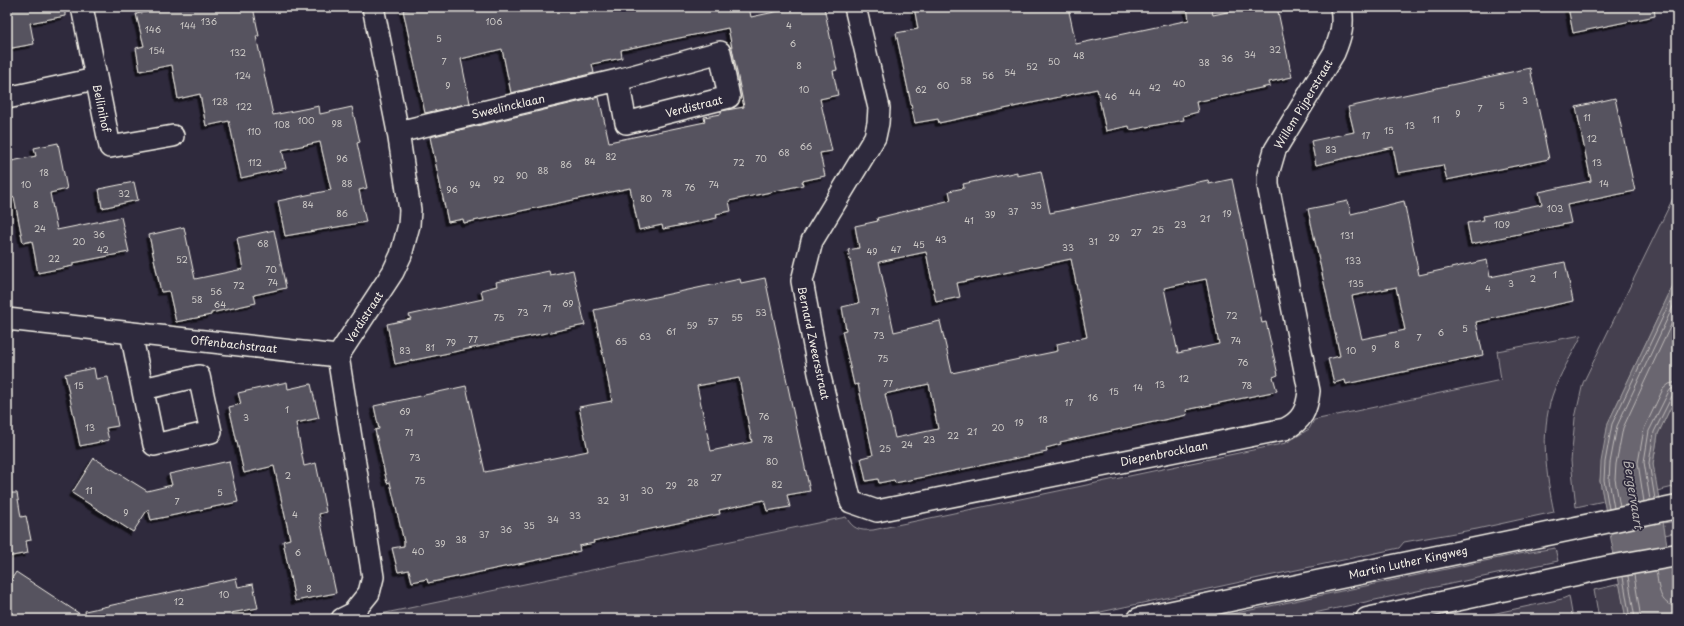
<svg xmlns="http://www.w3.org/2000/svg" width="1684" height="626" font-family="'Playpen Sans',sans-serif">
<style>
.green{fill:#454050;stroke:#9c989c}
.water{fill:#6a6670;stroke:#a19ea0}
.lines{fill:none;stroke-linecap:round;stroke-linejoin:round}
.shore{stroke:#bdb9b8;stroke-width:1}
.building{fill:#56525f;stroke:#f4f1e8;fill-rule:evenodd;filter:url(#shadow)}
.minor-casing{stroke:#f4f1e8;stroke-width:24}
.trunk-casing{stroke:#f4f1e8;stroke-width:25}
.minor{stroke:#2f2a3d;stroke-width:21}
.trunk{stroke:#2f2a3d;stroke-width:22}
.labels{text-anchor:middle;dominant-baseline:central;stroke-width:3.5;stroke-linejoin:round;paint-order:stroke}
.number-label{font-size:9px;fill:#ccc9c6}
.street-label{font-size:11px;fill:#f4f1e8;stroke:#2f2a3d}
.water-label{font-size:12px;font-style:italic;fill:#b6b2b2;stroke:#2f2a3d}
</style>
<defs>
<filter id="shadow"><feDropShadow dx="-3.5" dy="3.5" stdDeviation="0" flood-color="#0009"/></filter>
</defs>
<rect width="100%" height="100%" fill="#2f2a3d"/>
<filter id="ink" filterUnits="userSpaceOnUse"><feTurbulence type="fractalNoise" baseFrequency=".025" numOctaves="2"/><feDisplacementMap in="SourceGraphic" scale="8" xChannelSelector="R" yChannelSelector="G"/><feConvolveMatrix kernelMatrix="1 2 1 2 8 2 1 2 1" color-interpolation-filters="sRGB"/></filter>
<g filter="url(#ink)">
<!-- green -->
<g class="green">
<path d="M1677,190V277L1608,423L1600,481L1604,501L1576,507L1571,461L1575,418L1583,383Z"/>
<path d="M1582,335C1572,355 1559,375 1552,396C1540,434 1546,474 1554,512L1477,529L1404,542L1399,548L1068,619H368L371,616L846,517C853,529 859,531 873,530L1286,443L1309,429L1314,420L1501,380L1497,351Z"/>
<path d="M1677,394V486L1657,491L1653,464L1658,434Z"/>
<path d="M1677,521V532L1665,535L1663,523Z"/>
<path d="M1555,548L1558,561L1286,619H1208L1518,554Z"/>
<path d="M1620,584L1626,619H1599L1594,590Z"/>
<path d="M1569,596L1573,619H1468L1562,599Z"/>
</g>
<!-- water -->
<path class="water" d="M1677,277V394L1658,434L1653,464L1677,602V619H1626L1600,481L1601,462L1608,423Z"/>
<g class="lines">
<!-- shore -->
<g class="shore">
<path d="M1655,499L1649,463L1654,432L1672,396L1677,393"/>
<path d="M1650,500L1644,462L1649,431L1668,393L1671,389L1677,388"/>
<path d="M1644,502L1638,463L1644,429L1663,389L1669,384L1677,382"/>
<path d="M1620,507L1615,479L1616,464L1623,428L1677,312"/>
<path d="M1614,508L1609,480L1610,463L1617,426L1677,298"/>
<path d="M1609,509L1604,480L1605,462L1612,424L1677,287"/>
<path d="M1656,571C1659,585 1658,606 1677,606"/>
<path d="M1634,575L1641,619"/>
<path d="M1628,576L1635,619"/>
<path d="M1623,577L1630,619"/>
</g>
</g>
<!-- building -->
<g class="building">
<path d="M7,7H65V16L30,23L34,44L7,49Z"/>
<path d="M171,7H253L259,36H256L273,115L319,106L320,114L352,107L360,142L357,143L367,188L359,190L366,222L285,236L278,201L331,190L320,142L282,150L286,168L241,178L229,121L206,126L200,94L178,99L172,65L140,71L136,48L144,46L136,14Z"/>
<path d="M417,7H749L751,17L798,7H824L837,70L833,71L838,95L820,99L832,151L820,153L825,176L802,181L803,185L729,201L731,211L716,214L717,218L663,229L662,225L639,230L630,188L464,223L463,219L448,222L430,137L599,97L609,142L705,122L704,117L721,114V111L744,107L728,28L621,50L622,58L592,64L594,73L511,93L502,49L461,59L470,103L425,113L403,10Z"/>
<path d="M914,7H1001V11L1023,7H1068L1076,44L1189,20L1187,7H1211L1213,15L1251,7H1277L1292,77L1269,82L1270,86L1196,102L1198,112L1183,116L1184,120L1130,130L1129,126L1106,131L1097,89L939,123L938,119L915,123L896,33L918,29Z"/>
<path d="M1568,7H1654L1655,16L1573,33Z"/>
<path d="M1530,68L1549,159L1447,180L1443,165L1398,173L1393,147L1316,165L1311,141L1354,132L1348,107Z"/>
<path d="M1615,98L1635,191L1567,205L1571,223L1471,244L1467,223L1484,220L1483,216L1542,204L1539,192L1591,181L1576,107Z"/>
<path d="M58,143L67,189L50,193L57,230L121,217L129,252L73,263V266L38,273L32,241L23,243L14,197L12,198L7,177V162L36,156L34,148Z"/>
<path d="M1041,171L1050,213L1208,180L1209,184L1232,179L1262,323L1266,322L1278,375L1273,377L1277,391L1186,410L1187,415L1060,442L1061,444L1046,448L1047,452L895,483L894,480L879,483L878,479L866,481L861,458L873,455L858,384L854,385L842,331L846,330L842,307L859,303L848,250L859,248L855,226L878,221L877,218L951,200L949,191L964,188L963,184L1017,172V176ZM926,252L936,302L960,297L957,283L1071,259L1087,337L1057,344L1058,351L952,373L940,321L894,332L879,262ZM1206,279L1219,344L1178,353L1164,288ZM929,384L938,429L895,438L885,394Z"/>
<path d="M134,182L138,200L102,208L99,189Z"/>
<path d="M1348,201L1351,214L1404,201L1419,275L1487,260L1490,277L1565,262L1573,301L1476,322L1483,355L1346,384L1345,380L1334,383L1328,359L1340,356L1308,209ZM1396,287L1405,330L1362,339L1352,296Z"/>
<path d="M184,227L195,279L243,269L237,238L274,230L286,288L254,295L256,303L211,313V315L176,322L169,291L161,292L149,235Z"/>
<path d="M573,270L585,325L395,364L387,324L411,319L409,315L483,299L481,290L497,286L496,282L549,271L550,275Z"/>
<path d="M765,278L810,491L787,495L790,507L767,511L764,500L719,510L720,514L593,541L594,543L579,546L580,551L428,583L427,579L412,582L409,570L398,572L392,548L404,546V542L390,482L387,483L375,430L379,429L374,406L466,386L485,472L588,451L579,407L612,401L594,310L740,279L741,283ZM739,378L752,442L711,451L697,386Z"/>
<path d="M94,368L96,379L108,377L118,426L106,428L109,440L80,446L65,374Z"/>
<path d="M287,382L288,389L311,384L319,418L296,423L304,466L316,463L326,512L319,514L336,593L295,601L283,541L290,539L274,466L244,473L229,407L241,404L238,393Z"/>
<path d="M94,458L147,491L172,485L169,474L229,461L238,502L151,520L148,509L133,532L72,493Z"/>
<path d="M7,493H17L21,517L26,516L31,540L26,541L28,553L7,557Z"/>
<path d="M16,572L86,618L85,611L236,578L238,587L253,584L258,608L231,613L233,619H7V586Z"/>
</g>
<g class="lines">
<defs>
<g id="minor">
<path d="M82,7L110,147L173,136"/>
<path d="M855,7L879,108L878,123L875,137L812,241L802,281L819,373L851,502L877,511L1285,429C1302,421 1307,410 1309,391L1268,185V174L1275,150L1334,53C1341,36 1344,25 1341,7"/>
<path d="M7,98L95,79"/>
<path d="M398,132L618,80L720,52L729,97L626,123L618,80"/>
<path d="M7,319L338,356"/>
<path d="M131,333L154,445L211,432L199,376L143,389"/>
<path d="M342,619L352,614L369,593L373,577L338,356L393,272L401,255L409,225L410,210L398,132L373,7"/>
</g>
<g id="trunk">
<path d="M1139,619L1677,507"/>
<path d="M1367,619L1609,567L1677,555"/>
</g>
</defs>
<!-- minor casing -->
<use href="#minor" class="minor-casing"/>
<!-- trunk casing -->
<use href="#trunk" class="trunk-casing"/>
<!-- minor -->
<use href="#minor" class="minor"/>
<!-- trunk -->
<use href="#trunk" class="trunk"/>
</g>
</g>
<g class="labels">
<!-- number labels -->
<g class="number-label">
<text x="209" y="21">136</text>
<text x="494" y="21">106</text>
<text x="188" y="25">144</text>
<text x="789" y="25">4</text>
<text x="153" y="29">146</text>
<text x="439" y="38">5</text>
<text x="793" y="43">6</text>
<text x="1275" y="49">32</text>
<text x="157" y="50">154</text>
<text x="238" y="52">132</text>
<text x="1250" y="54">34</text>
<text x="1079" y="55">48</text>
<text x="1227" y="58">36</text>
<text x="444" y="61">7</text>
<text x="1054" y="61">50</text>
<text x="1204" y="62">38</text>
<text x="799" y="65">8</text>
<text x="1032" y="66">52</text>
<text x="1010" y="72">54</text>
<text x="243" y="75">124</text>
<text x="988" y="75">56</text>
<text x="966" y="80">58</text>
<text x="1179" y="83">40</text>
<text x="448" y="85">9</text>
<text x="943" y="85">60</text>
<text x="1155" y="87">42</text>
<text x="804" y="89">10</text>
<text x="921" y="89">62</text>
<text x="1135" y="92">44</text>
<text x="1111" y="96">46</text>
<text x="1525" y="100">3</text>
<text x="220" y="101">128</text>
<text x="1502" y="105">5</text>
<text x="244" y="106">122</text>
<text x="1480" y="108">7</text>
<text x="1458" y="113">9</text>
<text x="1587" y="117">11</text>
<text x="1436" y="119">11</text>
<text x="306" y="120">100</text>
<text x="337" y="123">98</text>
<text x="282" y="124">108</text>
<text x="1410" y="125">13</text>
<text x="1389" y="130">15</text>
<text x="254" y="131">110</text>
<text x="1366" y="135">17</text>
<text x="1592" y="138">12</text>
<text x="806" y="146">66</text>
<text x="1331" y="149">83</text>
<text x="784" y="152">68</text>
<text x="611" y="156">82</text>
<text x="342" y="158">96</text>
<text x="761" y="158">70</text>
<text x="590" y="161">84</text>
<text x="255" y="162">112</text>
<text x="739" y="162">72</text>
<text x="1597" y="162">13</text>
<text x="566" y="164">86</text>
<text x="543" y="170">88</text>
<text x="44" y="172">18</text>
<text x="522" y="175">90</text>
<text x="499" y="179">92</text>
<text x="347" y="183">88</text>
<text x="1604" y="183">14</text>
<text x="26" y="184">10</text>
<text x="475" y="184">94</text>
<text x="714" y="184">74</text>
<text x="690" y="187">76</text>
<text x="452" y="189">96</text>
<text x="124" y="193">32</text>
<text x="667" y="193">78</text>
<text x="646" y="198">80</text>
<text x="36" y="204">8</text>
<text x="308" y="204">84</text>
<text x="1036" y="205">35</text>
<text x="1555" y="208">103</text>
<text x="1013" y="211">37</text>
<text x="342" y="213">86</text>
<text x="1227" y="213">19</text>
<text x="990" y="214">39</text>
<text x="1205" y="218">21</text>
<text x="969" y="220">41</text>
<text x="1180" y="224">23</text>
<text x="1502" y="224">109</text>
<text x="40" y="228">24</text>
<text x="1158" y="229">25</text>
<text x="1136" y="232">27</text>
<text x="99" y="234">36</text>
<text x="1347" y="235">131</text>
<text x="1114" y="237">29</text>
<text x="941" y="239">43</text>
<text x="79" y="241">20</text>
<text x="1093" y="241">31</text>
<text x="263" y="243">68</text>
<text x="919" y="244">45</text>
<text x="1068" y="247">33</text>
<text x="103" y="249">42</text>
<text x="896" y="249">47</text>
<text x="872" y="251">49</text>
<text x="54" y="258">22</text>
<text x="182" y="259">52</text>
<text x="1353" y="260">133</text>
<text x="271" y="269">70</text>
<text x="1555" y="274">1</text>
<text x="1533" y="278">2</text>
<text x="273" y="282">74</text>
<text x="1356" y="283">135</text>
<text x="1511" y="283">3</text>
<text x="239" y="285">72</text>
<text x="1488" y="288">4</text>
<text x="216" y="291">56</text>
<text x="197" y="299">58</text>
<text x="568" y="303">69</text>
<text x="220" y="304">64</text>
<text x="547" y="308">71</text>
<text x="875" y="311">71</text>
<text x="523" y="312">73</text>
<text x="761" y="312">53</text>
<text x="1232" y="315">72</text>
<text x="499" y="317">75</text>
<text x="737" y="317">55</text>
<text x="713" y="321">57</text>
<text x="692" y="325">59</text>
<text x="1465" y="328">5</text>
<text x="671" y="331">61</text>
<text x="1441" y="332">6</text>
<text x="879" y="335">73</text>
<text x="645" y="336">63</text>
<text x="1419" y="337">7</text>
<text x="473" y="339">77</text>
<text x="1236" y="340">74</text>
<text x="621" y="341">65</text>
<text x="451" y="342">79</text>
<text x="1397" y="344">8</text>
<text x="430" y="347">81</text>
<text x="1374" y="348">9</text>
<text x="405" y="350">83</text>
<text x="1351" y="350">10</text>
<text x="883" y="358">75</text>
<text x="1243" y="362">76</text>
<text x="1184" y="378">12</text>
<text x="888" y="383">77</text>
<text x="1160" y="384">13</text>
<text x="79" y="385">15</text>
<text x="1247" y="385">78</text>
<text x="1138" y="387">14</text>
<text x="1114" y="391">15</text>
<text x="1093" y="397">16</text>
<text x="1069" y="402">17</text>
<text x="287" y="409">1</text>
<text x="405" y="411">69</text>
<text x="764" y="416">76</text>
<text x="246" y="417">3</text>
<text x="1043" y="419">18</text>
<text x="1019" y="422">19</text>
<text x="90" y="427">13</text>
<text x="998" y="427">20</text>
<text x="972" y="431">21</text>
<text x="409" y="432">71</text>
<text x="953" y="435">22</text>
<text x="768" y="439">78</text>
<text x="929" y="439">23</text>
<text x="907" y="444">24</text>
<text x="885" y="448">25</text>
<text x="415" y="457">73</text>
<text x="772" y="461">80</text>
<text x="288" y="475">2</text>
<text x="716" y="477">27</text>
<text x="420" y="480">75</text>
<text x="693" y="482">28</text>
<text x="777" y="484">82</text>
<text x="671" y="485">29</text>
<text x="89" y="490">11</text>
<text x="647" y="490">30</text>
<text x="220" y="492">5</text>
<text x="624" y="497">31</text>
<text x="603" y="500">32</text>
<text x="177" y="501">7</text>
<text x="126" y="512">9</text>
<text x="295" y="514">4</text>
<text x="575" y="515">33</text>
<text x="553" y="519">34</text>
<text x="529" y="525">35</text>
<text x="506" y="529">36</text>
<text x="484" y="534">37</text>
<text x="461" y="539">38</text>
<text x="440" y="543">39</text>
<text x="418" y="551">40</text>
<text x="298" y="552">6</text>
<text x="309" y="588">8</text>
<text x="224" y="594">10</text>
<text x="179" y="601">12</text>
</g>
<!-- street labels -->
<g class="street-label">
<text transform="translate(1303 104) rotate(-59)">Willem Pijperstraat</text>
<text transform="translate(508 106) rotate(-13)">Sweelincklaan</text>
<text transform="translate(694 106) rotate(-14)">Verdistraat</text>
<text transform="translate(102 108) rotate(78)">Bellinihof</text>
<text transform="translate(364 317) rotate(-57)">Verdistraat</text>
<text transform="translate(814 343) rotate(78)">Bernard Zweersstraat</text>
<text transform="translate(234 344) rotate(6)">Offenbachstraat</text>
<text transform="translate(1164 453) rotate(-11)">Diepenbrocklaan</text>
<text transform="translate(1408 562) rotate(-12)">Martin Luther Kingweg</text>
</g>
<!-- water labels -->
<g class="water-label">
<text transform="translate(1634 494) rotate(81)">Bergervaart</text>
</g>
</g>
<!-- margin -->
<rect width="1684" height="626" fill="none" stroke="#2f2a3d" stroke-width="24"/>
<rect x="12" y="12" width="1660" height="602" fill="none" stroke="#f4f1e8" stroke-width="1.5" filter="url(#ink)"/>
</svg>
